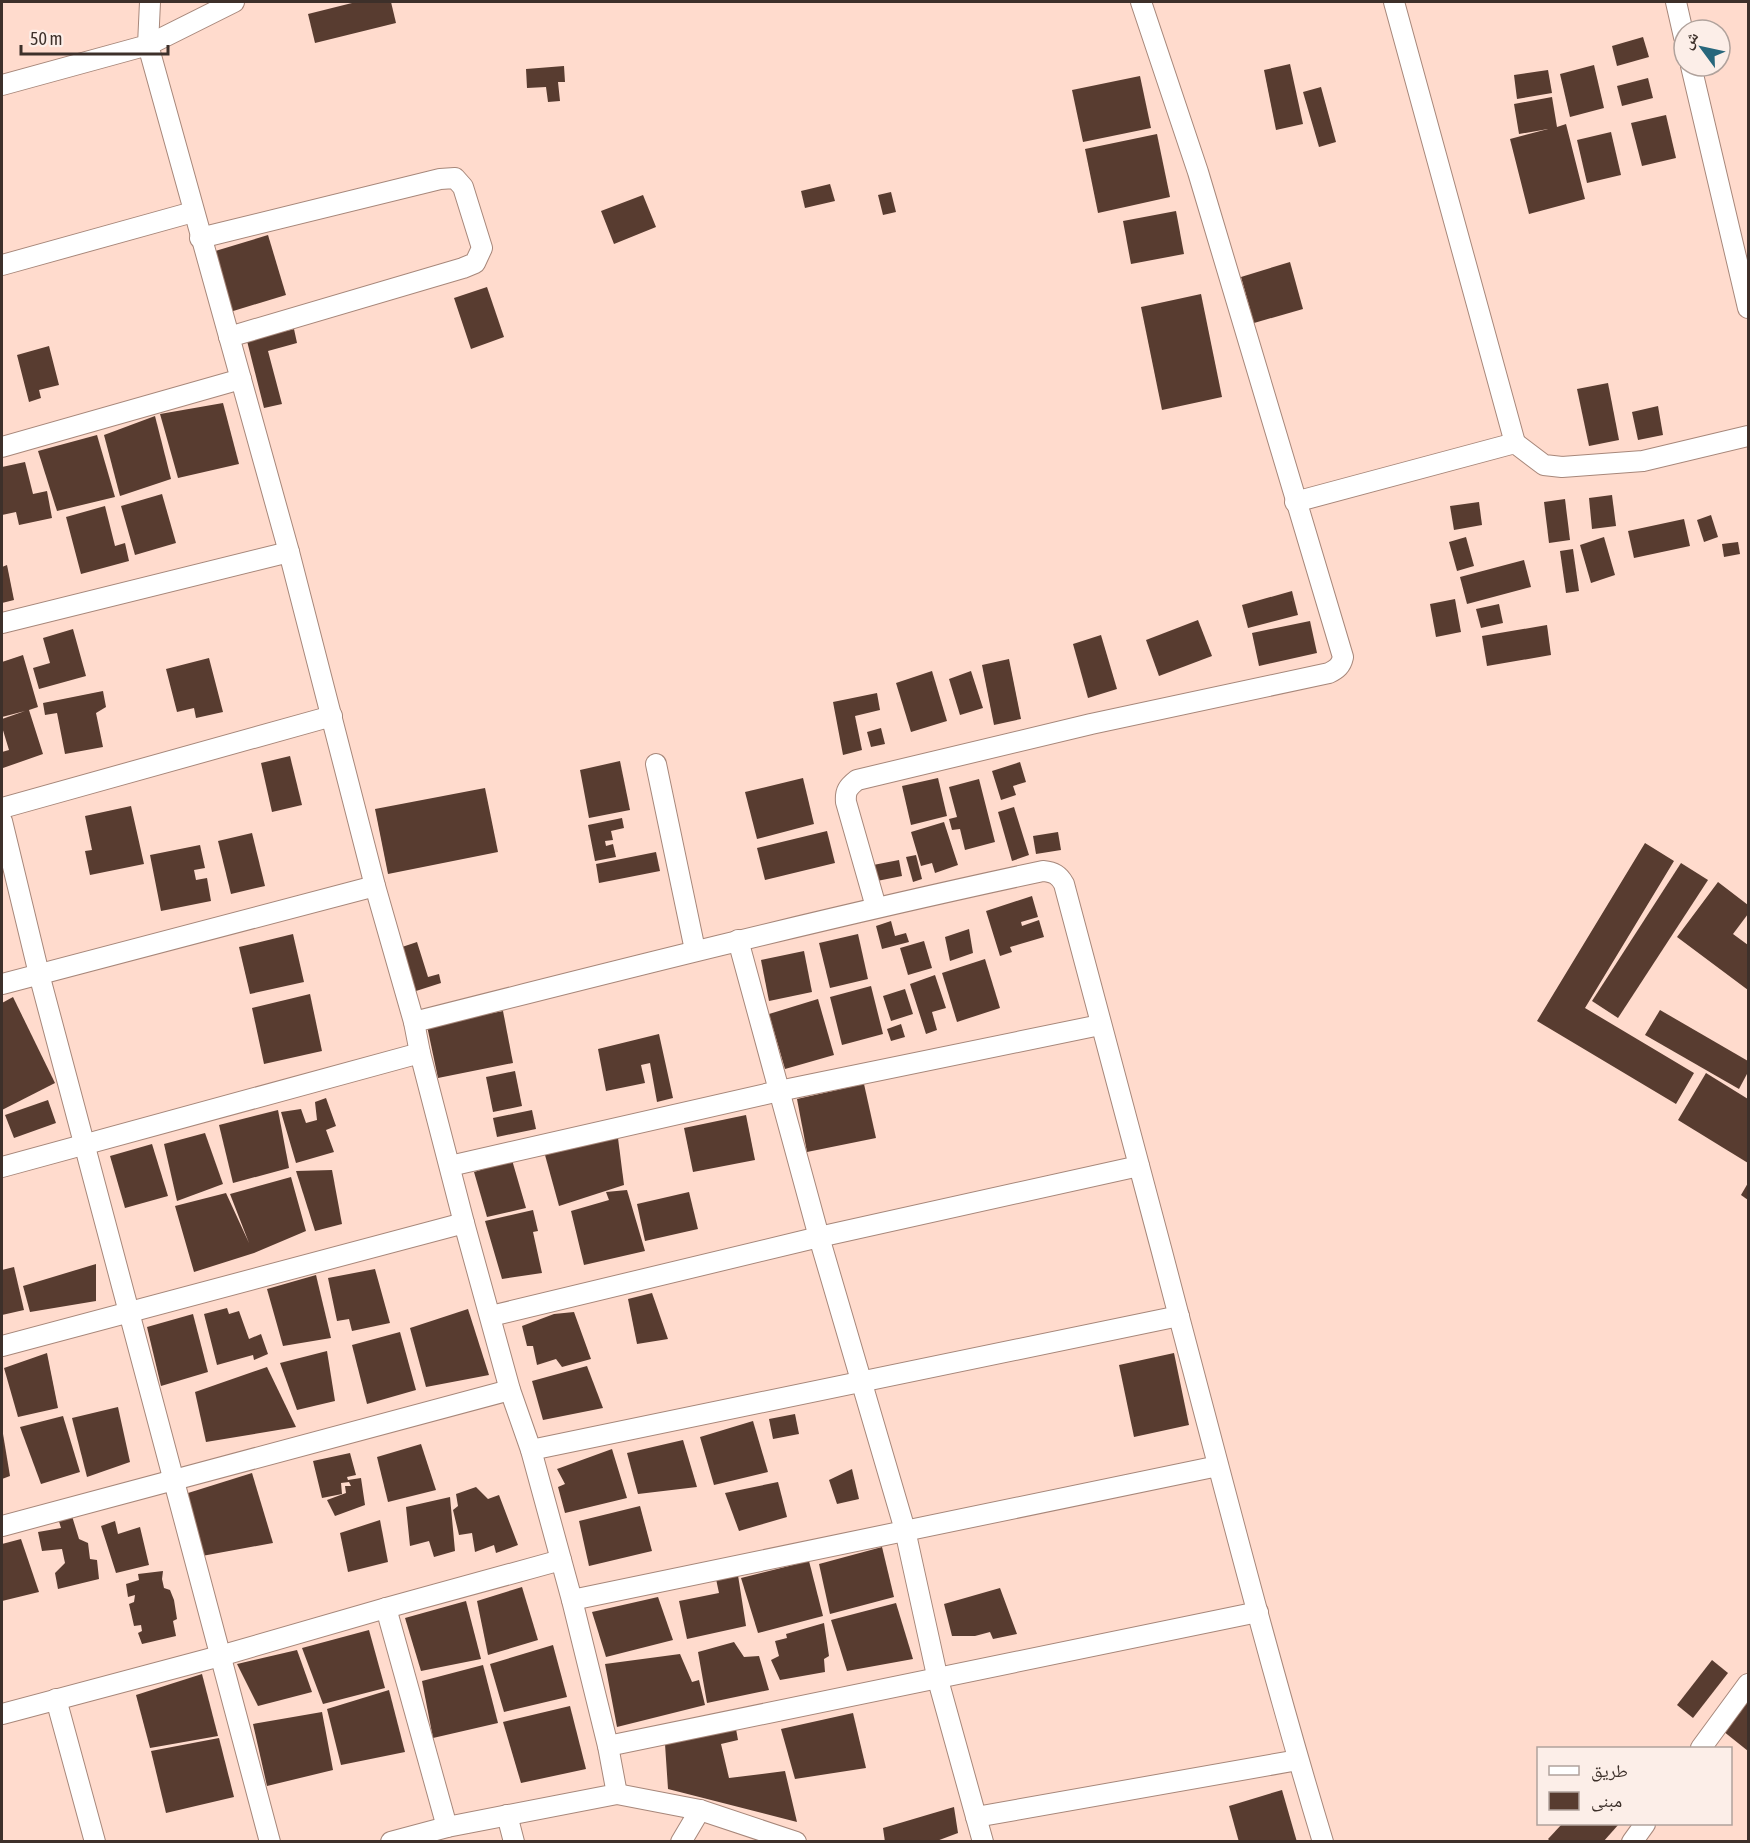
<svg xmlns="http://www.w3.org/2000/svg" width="1750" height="1843" font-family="'Asap Condensed','Noto Naskh Arabic',sans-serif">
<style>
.building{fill:#583c30}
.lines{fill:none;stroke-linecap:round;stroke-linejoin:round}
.minor-casing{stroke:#a7877a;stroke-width:22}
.minor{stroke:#fff;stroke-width:20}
</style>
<rect width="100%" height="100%" fill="#ffdbcd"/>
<!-- building -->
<g class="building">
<path d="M356,2H391L396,23L315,43L308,14Z"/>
<path d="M1643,37L1649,57L1617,66L1612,46Z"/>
<path d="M1290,64L1303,124L1276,130L1264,70Z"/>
<path d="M1594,65L1604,108L1570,117L1560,74Z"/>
<path d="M564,66L565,82H558L560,101L548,102L546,87L527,88L526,69Z"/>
<path d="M1548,70L1552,93L1517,99L1514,75Z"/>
<path d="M1140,76L1151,128L1083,142L1072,90Z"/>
<path d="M1648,78L1653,98L1622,106L1617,86Z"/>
<path d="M1321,87L1336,142L1319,147L1303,92Z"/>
<path d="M1552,97L1557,127L1566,124L1585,199L1529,214L1510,139L1548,129L1519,134L1514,104Z"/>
<path d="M1666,115L1676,158L1642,166L1631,123Z"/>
<path d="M1611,132L1621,175L1587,183L1577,140Z"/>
<path d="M1157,134L1170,197L1098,213L1085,149Z"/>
<path d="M830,184L835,201L805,208L801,191Z"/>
<path d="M891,192L896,212L883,215L878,195Z"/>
<path d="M643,195L656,227L614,244L601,211Z"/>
<path d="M1176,211L1184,254L1131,264L1123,221Z"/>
<path d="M268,235L286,295L230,312L212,252Z"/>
<path d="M1290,262L1303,309L1254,323L1241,277Z"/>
<path d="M487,287L504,337L471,349L454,298Z"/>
<path d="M1201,294L1222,397L1162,410L1141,307Z"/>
<path d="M294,329L297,343L268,351L282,404L264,408L247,341Z"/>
<path d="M49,346L59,385L39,390L41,398L29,402L17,355Z"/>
<path d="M1608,383L1619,440L1589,446L1577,389Z"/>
<path d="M223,403L239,464L178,478L160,414Z"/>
<path d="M1658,406L1663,435L1638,440L1632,412Z"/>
<path d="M155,416L171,479L120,496L104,435Z"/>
<path d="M97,435L115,497L57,511L38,451Z"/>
<path d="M25,462L33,494L47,491L52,518L19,525L16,512L2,515V467Z"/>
<path d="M162,494L176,543L135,555L121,506Z"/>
<path d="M1612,495L1616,526L1592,529L1589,498Z"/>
<path d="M1565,499L1570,540L1549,543L1544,502Z"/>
<path d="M1479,502L1482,525L1454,530L1450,506Z"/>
<path d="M105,506L115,546L125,543L129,561L81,574L66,517Z"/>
<path d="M1711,515L1718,537L1704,542L1697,520Z"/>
<path d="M1684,519L1690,546L1634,558L1628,531Z"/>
<path d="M1466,537L1474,566L1457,571L1449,542Z"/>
<path d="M1604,537L1615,575L1591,583L1580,545Z"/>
<path d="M1738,542L1740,554L1724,557L1722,544Z"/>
<path d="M1573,549L1579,591L1566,593L1560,551Z"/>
<path d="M1524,560L1531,587L1467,604L1460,577Z"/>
<path d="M7,565L14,600L2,603V567Z"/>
<path d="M1292,591L1298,615L1248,628L1242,605Z"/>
<path d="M1455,599L1461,632L1436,637L1430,604Z"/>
<path d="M1499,604L1503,623L1481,628L1476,609Z"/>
<path d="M1198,620L1212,656L1159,676L1146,640Z"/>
<path d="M1310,621L1317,653L1259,666L1252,633Z"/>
<path d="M1547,625L1551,655L1487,666L1482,636Z"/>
<path d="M73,629L86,676L39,689L33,668L50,663L43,638Z"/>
<path d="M1101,635L1117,689L1088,698L1073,644Z"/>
<path d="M23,655L38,707L29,710L43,754L3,768L2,752L9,750L2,727V719L25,711L2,717V662Z"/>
<path d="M209,658L223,712L196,718L194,708L177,712L166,669Z"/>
<path d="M1009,659L1021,719L994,725L982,665Z"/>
<path d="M932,671L947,721L911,732L896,683Z"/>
<path d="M971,671L983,708L960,715L949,679Z"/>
<path d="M103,691L106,707L96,713L103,747L65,754L57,713L45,715L43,703Z"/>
<path d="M877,693L880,710L855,716L862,750L843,755L833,702Z"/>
<path d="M881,728L885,744L871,747L867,732Z"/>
<path d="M290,756L302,805L272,812L261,763Z"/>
<path d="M620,761L630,810L589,818L580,770Z"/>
<path d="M1020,762L1026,782L1013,786L1016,795L1001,800L992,771Z"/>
<path d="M803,778L814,824L757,839L745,792Z"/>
<path d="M938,778L947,816L911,825L902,786Z"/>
<path d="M979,779L995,842L965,850L960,829L952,830L949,819L957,817L949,787Z"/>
<path d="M485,788L498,852L388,874L375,809Z"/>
<path d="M131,806L144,864L90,875L85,851L92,850L85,816Z"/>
<path d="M1014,807L1029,855L1012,861L998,812Z"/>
<path d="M622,818L624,828L611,831L613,840L605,841L606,846L613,844L616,857L595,861L588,825Z"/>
<path d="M944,822L958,865L935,873L932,863L921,866L911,832Z"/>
<path d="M827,831L835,863L765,880L757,848Z"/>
<path d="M1058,832L1061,850L1036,854L1033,836Z"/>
<path d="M252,833L265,886L231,894L218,841Z"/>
<path d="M1645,843L1674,861L1585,1008L1694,1073L1676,1104L1537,1021Z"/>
<path d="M200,845L205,868L194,870L196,880L207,878L211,901L161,911L150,855Z"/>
<path d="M656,852L660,871L599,883L596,864Z"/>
<path d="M916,855L922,879L913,882L906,857Z"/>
<path d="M899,860L902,876L872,882L868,866Z"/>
<path d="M1681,863L1708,880L1618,1018L1592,1001Z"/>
<path d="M1718,882L1748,905V914L1733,934L1748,945V990L1677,937Z"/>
<path d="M1032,896L1038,917L1021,922L1022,926L1039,920L1044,937L1010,947L1012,952L1000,956L986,911Z"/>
<path d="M891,921L895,936L906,933L909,942L882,949L876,926Z"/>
<path d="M969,929L973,953L950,961L945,937Z"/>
<path d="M293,934L304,982L250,994L239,947Z"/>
<path d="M858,934L868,979L830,988L819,943Z"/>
<path d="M924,941L932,968L908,975L900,948Z"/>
<path d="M417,942L428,977L439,974L441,983L416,991L402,947Z"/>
<path d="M804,951L812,992L769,1001L761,960Z"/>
<path d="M985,959L1000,1008L957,1022L942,973Z"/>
<path d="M935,975L946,1008L932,1012L937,1030L926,1034L910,984Z"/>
<path d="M871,986L883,1034L842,1045L830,997Z"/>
<path d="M905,989L913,1014L891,1021L883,996Z"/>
<path d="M310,994L322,1051L264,1064L252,1008Z"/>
<path d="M13,997L55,1083L2,1110V1003Z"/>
<path d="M818,999L834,1055L785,1069L769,1014Z"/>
<path d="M1660,1010L1748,1061V1072L1739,1089L1645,1035Z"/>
<path d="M503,1011L513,1063L438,1078L427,1026Z"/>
<path d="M901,1024L905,1037L891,1041L887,1029Z"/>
<path d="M659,1034L673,1098L657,1102L650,1063L641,1065L645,1083L606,1091L598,1049Z"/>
<path d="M515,1071L522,1106L493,1112L486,1077Z"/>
<path d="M1706,1073L1748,1099V1163L1678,1120Z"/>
<path d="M864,1084L876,1138L807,1152L797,1099Z"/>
<path d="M326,1098L336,1126L326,1130L334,1152L296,1163L281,1112L301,1109L306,1123L317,1120L315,1102Z"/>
<path d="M48,1100L56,1123L14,1138L5,1115Z"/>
<path d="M278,1110L289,1168L233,1183L219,1125Z"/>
<path d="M532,1110L536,1129L497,1137L493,1118Z"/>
<path d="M746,1115L755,1160L693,1172L684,1128Z"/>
<path d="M205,1133L223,1184L177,1201L164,1144Z"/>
<path d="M618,1138L624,1185L559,1206L545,1155Z"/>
<path d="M152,1144L168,1196L125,1208L110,1156Z"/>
<path d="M512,1160L526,1208L487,1217L474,1172Z"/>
<path d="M332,1170L342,1224L315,1231L296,1171Z"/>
<path d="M291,1177L306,1231L254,1253L194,1272L175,1206L226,1193L249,1243L230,1194Z"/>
<path d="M1748,1183V1200L1741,1195Z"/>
<path d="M627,1190L645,1251L584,1265L571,1211L609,1200L606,1192Z"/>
<path d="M689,1192L698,1229L645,1241L637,1204Z"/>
<path d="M533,1210L538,1231L533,1232L542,1273L502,1279L485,1221Z"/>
<path d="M96,1264V1301L30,1312L23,1286Z"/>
<path d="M14,1267L24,1310L2,1315V1270Z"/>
<path d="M375,1269L390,1323L352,1331L349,1319L337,1321L328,1278Z"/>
<path d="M316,1275L331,1338L283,1346L267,1289Z"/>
<path d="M652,1293L668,1339L637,1344L628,1299Z"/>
<path d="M227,1308L229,1314L239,1311L249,1339L261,1334L268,1354L254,1360L253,1355L217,1365L204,1314Z"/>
<path d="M468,1309L489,1375L426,1387L410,1328Z"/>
<path d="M574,1312L591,1359L562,1367L556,1359L537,1365L533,1346H527L522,1326L554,1314Z"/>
<path d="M193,1314L208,1372L161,1386L147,1327Z"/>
<path d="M400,1332L416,1390L367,1404L352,1345Z"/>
<path d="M327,1351L335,1401L297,1410L280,1363Z"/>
<path d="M47,1353L58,1408L18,1417L4,1368Z"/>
<path d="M1174,1353L1189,1425L1134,1437L1119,1365Z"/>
<path d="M587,1366L603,1408L543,1420L532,1381Z"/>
<path d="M267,1367L296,1427L206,1442L195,1392Z"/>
<path d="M118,1407L130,1462L87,1477L72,1418Z"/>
<path d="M795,1414L799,1434L773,1439L769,1419Z"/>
<path d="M63,1416L80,1472L41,1484L20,1427Z"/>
<path d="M753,1421L768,1472L714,1485L700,1437Z"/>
<path d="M3,1434L10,1476L2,1479V1435Z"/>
<path d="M683,1440L697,1487L638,1494L627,1453Z"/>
<path d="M421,1444L436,1490L388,1502L377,1457Z"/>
<path d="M612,1449L627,1498L565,1513L558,1487L565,1484L557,1469Z"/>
<path d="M350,1453L356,1475L347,1477L348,1480L361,1478L365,1505L335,1516L327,1500L346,1493L345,1486H351L349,1482L341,1483L342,1494L322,1498L313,1461Z"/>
<path d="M852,1469L859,1499L837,1504L829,1480Z"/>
<path d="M252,1473L273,1543L202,1556L188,1493Z"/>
<path d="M778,1482L787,1517L739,1531L725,1493Z"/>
<path d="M476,1487L488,1499L499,1495L518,1545L496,1553L494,1545L475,1552L472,1533L459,1535L453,1510L458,1506L456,1494Z"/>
<path d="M450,1497L455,1551L434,1557L429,1541L410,1546L406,1507Z"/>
<path d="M640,1506L652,1551L589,1566L579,1521Z"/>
<path d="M72,1516L79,1539L88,1543L90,1559L97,1560L99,1579L58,1589L55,1573L65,1563L62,1549L42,1551L38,1532L61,1528L58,1518Z"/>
<path d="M380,1520L388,1562L348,1572L340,1533Z"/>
<path d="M115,1521L118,1534L140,1527L149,1565L116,1573L101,1526Z"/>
<path d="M21,1539L39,1592L2,1601V1544Z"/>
<path d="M882,1547L894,1597L830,1614L819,1564Z"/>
<path d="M809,1561L823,1616L758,1633L741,1578Z"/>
<path d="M737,1569L746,1626L687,1639L679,1601L719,1593L716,1579Z"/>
<path d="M163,1571L162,1579L164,1588L170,1590L174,1600L177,1619L173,1621L176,1636L142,1644L138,1633L142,1631L141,1625L134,1626L129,1604L134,1602L135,1595L128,1597L126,1584L139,1580L138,1574Z"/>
<path d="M522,1587L538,1640L488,1655L477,1601Z"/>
<path d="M1000,1588L1017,1634L993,1639L990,1632L975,1636H952L944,1604Z"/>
<path d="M658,1597L673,1640L606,1657L592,1612Z"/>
<path d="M466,1601L481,1659L421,1671L405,1618Z"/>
<path d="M896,1603L913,1659L847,1671L831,1620Z"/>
<path d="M824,1623L829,1656L824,1659L825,1672L780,1680L771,1660L779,1656L775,1641L787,1638L786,1634Z"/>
<path d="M369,1630L385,1688L323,1704L302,1648Z"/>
<path d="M734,1642L744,1657L759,1656L769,1690L707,1703L698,1652Z"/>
<path d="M553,1645L567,1697L504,1712L490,1664Z"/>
<path d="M297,1650L312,1692L258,1706L237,1664Z"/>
<path d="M680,1654L692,1682L699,1680L705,1705L617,1727L605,1664Z"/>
<path d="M1712,1660L1728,1673L1693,1718L1677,1705Z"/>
<path d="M483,1665L498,1723L433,1738L422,1681Z"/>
<path d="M202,1674L218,1736L150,1748L136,1695Z"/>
<path d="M389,1690L405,1752L341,1765L327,1709Z"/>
<path d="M1748,1700V1751L1723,1731Z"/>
<path d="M570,1706L586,1769L521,1783L503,1722Z"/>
<path d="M322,1712L333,1770L267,1786L253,1724Z"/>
<path d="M853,1713L866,1768L795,1779L781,1729Z"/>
<path d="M736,1729L738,1740L721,1744L729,1778L785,1771L797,1822L668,1789L665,1744Z"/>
<path d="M219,1738L234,1797L166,1813L151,1751Z"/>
<path d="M1282,1790L1297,1842H1239L1229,1806Z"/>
<path d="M954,1807L958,1833L934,1842H885L883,1828Z"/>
<path d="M1562,1824H1619L1603,1842H1551L1548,1839Z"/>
</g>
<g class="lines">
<defs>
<g id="minor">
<path d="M234,2L148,45L289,552L375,886L414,1022L420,1053L464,1223L510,1390L531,1450L572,1600L608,1746L617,1794L447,1827L391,1842"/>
<path d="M1394,2L1515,443"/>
<path d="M1676,2L1684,37"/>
<path d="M1691,66L1748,308"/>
<path d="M2,85L148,45L150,2"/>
<path d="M200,238L440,179L455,178L463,187L482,248L475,263L463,268L229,337"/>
<path d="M2,265L193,212"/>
<path d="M2,447L241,379"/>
<path d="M1295,502L1515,443L1544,465L1562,467L1643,461L1748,436"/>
<path d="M2,623L289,552"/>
<path d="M656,764L695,950"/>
<path d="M2,808L332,716"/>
<path d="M2,821L39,974L270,1842"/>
<path d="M876,907L846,802C845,791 848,787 857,780L1091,724L1329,673C1337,669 1341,666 1343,657L1198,172L1141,2"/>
<path d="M738,940L819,1237L905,1530L938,1680L983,1842"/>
<path d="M2,984L375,886"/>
<path d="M414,1022C623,969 832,916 1043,871C1054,872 1059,875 1064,884C1101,1028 1141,1170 1178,1313C1225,1490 1270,1667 1323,1842"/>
<path d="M450,1166L779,1091L1100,1025"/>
<path d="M2,1167L420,1053"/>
<path d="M491,1316L819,1237L1139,1166"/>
<path d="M2,1346L464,1223"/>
<path d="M531,1450L1179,1316"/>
<path d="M2,1526L510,1390"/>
<path d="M572,1600L1218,1466"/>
<path d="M386,1608L447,1827"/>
<path d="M56,1699L95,1842"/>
<path d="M2,1714L220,1656L386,1608L561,1560"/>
<path d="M608,1746L1258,1612"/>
<path d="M1701,1748L1748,1684"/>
<path d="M617,1794L700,1810L796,1842"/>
<path d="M507,1815L514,1842"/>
<path d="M976,1817L1298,1760"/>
<path d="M681,1842L700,1810"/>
<path d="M1632,1842L1645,1824"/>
</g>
</defs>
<!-- minor casing -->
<use href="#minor" class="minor-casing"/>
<!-- minor -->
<use href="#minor" class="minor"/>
</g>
<!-- border -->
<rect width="1750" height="1843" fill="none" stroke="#3d302a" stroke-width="6"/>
<!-- legend -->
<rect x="1537" y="1747" width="195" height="78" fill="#fceee8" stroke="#b0a29c" stroke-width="1.5"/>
<rect x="1549" y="1766" width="30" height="9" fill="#ffffff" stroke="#b0a29c" stroke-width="1.5"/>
<text x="1591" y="1777" font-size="18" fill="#3d302a">طريق</text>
<rect x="1549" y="1792" width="30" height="18" fill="#583c30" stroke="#b0a29c" stroke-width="1.5"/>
<text x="1591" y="1807" font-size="18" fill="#3d302a">مبنى</text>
<!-- north arrow -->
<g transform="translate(1702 48) rotate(303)"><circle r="28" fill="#fceee8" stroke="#b0a29c" stroke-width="1.5"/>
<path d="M0-4.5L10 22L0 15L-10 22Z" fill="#28677c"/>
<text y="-9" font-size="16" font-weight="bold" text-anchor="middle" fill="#3d302a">ش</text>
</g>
<!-- scale -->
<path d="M21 45v9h147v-9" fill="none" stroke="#3d302a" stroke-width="3"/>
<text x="30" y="45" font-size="18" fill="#3d302a" stroke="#fceee8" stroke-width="4.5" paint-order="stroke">50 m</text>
</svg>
